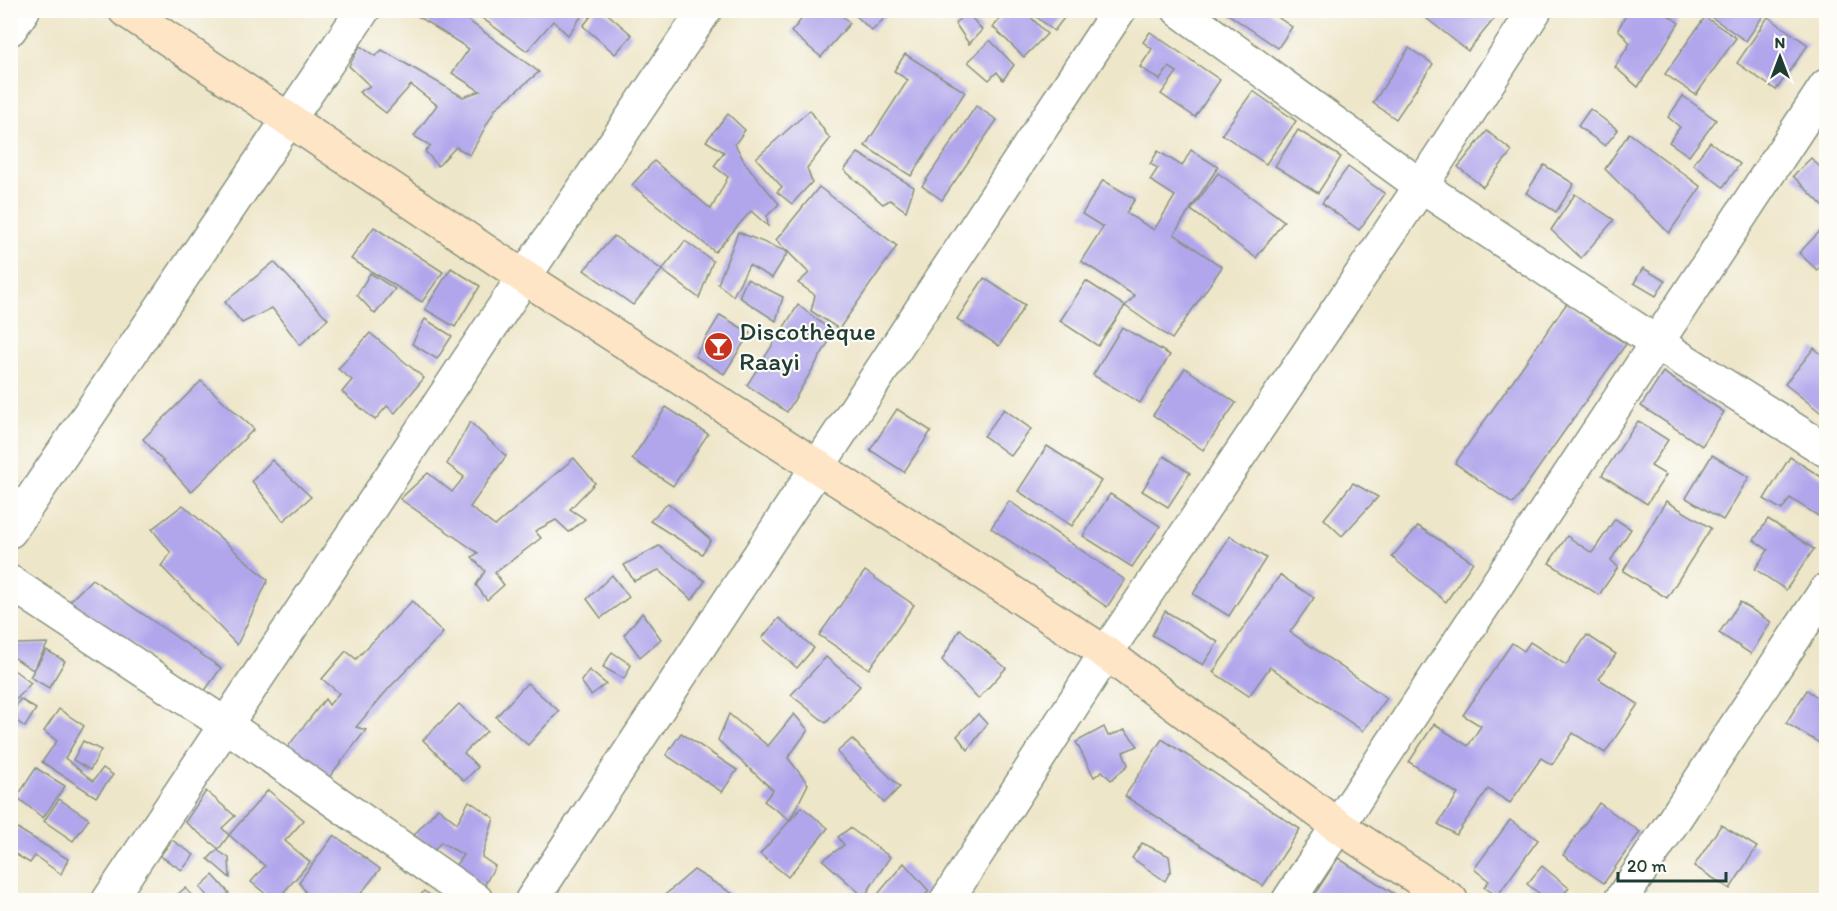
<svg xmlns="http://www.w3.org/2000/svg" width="1837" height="911" font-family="Itim,sans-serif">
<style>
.building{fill:#b1a6ec}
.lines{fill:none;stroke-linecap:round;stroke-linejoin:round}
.street-casing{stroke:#86927e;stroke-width:36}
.secondary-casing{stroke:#86927e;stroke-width:36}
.street{stroke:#fff;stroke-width:33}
.secondary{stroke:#fee5c5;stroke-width:33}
.labels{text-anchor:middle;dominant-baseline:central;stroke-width:4.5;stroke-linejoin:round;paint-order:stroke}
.poi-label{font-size:26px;fill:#1f3d34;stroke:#fdfcf7;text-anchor:start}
</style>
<rect width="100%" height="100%" fill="#fdfcf7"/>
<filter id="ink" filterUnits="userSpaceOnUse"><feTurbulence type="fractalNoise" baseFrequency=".0167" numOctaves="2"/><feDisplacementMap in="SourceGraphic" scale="12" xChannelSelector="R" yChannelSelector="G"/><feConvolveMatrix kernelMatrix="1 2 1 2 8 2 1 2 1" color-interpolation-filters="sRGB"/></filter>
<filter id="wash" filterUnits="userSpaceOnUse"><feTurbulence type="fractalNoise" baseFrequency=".008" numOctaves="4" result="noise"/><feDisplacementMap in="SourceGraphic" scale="24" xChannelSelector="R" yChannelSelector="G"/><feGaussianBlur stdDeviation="1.35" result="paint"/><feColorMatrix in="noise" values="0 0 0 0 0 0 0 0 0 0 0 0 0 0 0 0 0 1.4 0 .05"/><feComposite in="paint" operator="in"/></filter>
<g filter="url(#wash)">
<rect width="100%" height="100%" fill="#eee6c9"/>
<g id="blocks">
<!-- building -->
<g class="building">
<path d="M408,10H454L539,72L496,108L470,155L456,147L438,166L425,151L431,146L414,136L437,105L411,85L386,113L359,92L370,86L349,66L360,46L375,56L382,50L463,97L480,91L452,73L469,49Z"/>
<path d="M482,10H586L568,35L553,21L527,51L478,15Z"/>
<path d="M596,10H603L632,35L615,54L583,26Z"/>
<path d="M809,10H836L850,23L821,57L791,32Z"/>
<path d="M850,10H892L872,31Z"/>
<path d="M1009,10H1024L1047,34L1024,57L993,27Z"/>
<path d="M1028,10H1070L1054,31Z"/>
<path d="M1222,10H1267L1292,27L1278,48Z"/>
<path d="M1416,10H1493L1498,14L1468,51Z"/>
<path d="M1629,10H1661L1679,23L1638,87L1615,67L1630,43L1618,29Z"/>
<path d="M1709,10H1767L1746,41L1707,14Z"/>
<path d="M967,12L982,30L969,44L955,23Z"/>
<path d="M1705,17L1736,38L1696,95L1665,74Z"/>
<path d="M1768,17L1808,45L1776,90L1737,63Z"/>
<path d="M1150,32L1220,80L1195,117L1161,94L1177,72L1169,67L1160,80L1140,67L1152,49L1143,42Z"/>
<path d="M990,40L1014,65L1003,80L997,72L989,80L968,62Z"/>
<path d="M1409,48L1433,64L1396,119L1373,103Z"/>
<path d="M905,54L965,92L911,176L865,146L908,80L894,71Z"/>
<path d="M1253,91L1296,121L1266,164L1222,134Z"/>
<path d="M1683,96L1716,120L1689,156L1669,142L1680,127L1668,117Z"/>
<path d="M976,106L997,120L942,200L922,186Z"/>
<path d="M1590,109L1618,130L1605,146L1578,126Z"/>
<path d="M810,110L830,139L807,168L812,182L792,204L777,192L782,187L756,158Z"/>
<path d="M728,114L745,130L735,144L745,163L779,204L767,216L768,226L751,211L715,252L632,185L654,161L711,209L728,177L714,166L724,152L706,141Z"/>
<path d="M1298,130L1341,157L1318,193L1275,166Z"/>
<path d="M1487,131L1512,151L1483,187L1458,167Z"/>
<path d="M1629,133L1701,187L1669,233L1605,169Z"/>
<path d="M1710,142L1740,164L1723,187L1693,164Z"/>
<path d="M1191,150L1218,167L1174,234L1222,267L1172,339L1125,306L1135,296L1081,261L1103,227L1082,214L1103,180L1135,199L1126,213L1154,230L1175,196L1150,180L1158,168L1150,164L1158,151L1182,166Z"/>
<path d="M858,153L914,187L906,211L890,200L883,204L844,170Z"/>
<path d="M1811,158L1826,173V209L1793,176Z"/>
<path d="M1544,165L1574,184L1556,212L1526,193Z"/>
<path d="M1348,167L1385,194L1359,230L1322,203Z"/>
<path d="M1218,173L1284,221L1256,258L1191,210Z"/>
<path d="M819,187L897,246L839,329L811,311L815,295L798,283L809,273L776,240Z"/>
<path d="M1575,194L1614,220L1581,258L1551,230Z"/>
<path d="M1826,225V261L1817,270L1799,253Z"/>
<path d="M374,227L443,272L422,302L351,259Z"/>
<path d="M738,232L788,252L772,278L749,265L733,296L718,284Z"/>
<path d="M614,236L662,270L633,305L584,270Z"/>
<path d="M685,241L713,261L699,298L662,270Z"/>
<path d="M274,262L328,319L300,345L272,308L242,323L225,302Z"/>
<path d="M451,268L480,286L455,327L425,309Z"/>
<path d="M1643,268L1665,281L1656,296L1634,283Z"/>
<path d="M370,273L395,289L375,314L357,295Z"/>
<path d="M984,278L1025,305L999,346L957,319Z"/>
<path d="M747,279L783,297L776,321L739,297Z"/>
<path d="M1086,281L1125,306L1098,346L1060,321Z"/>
<path d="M1567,303L1626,344L1513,504L1455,463Z"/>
<path d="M798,305L834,333L787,412L747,385Z"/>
<path d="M720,315L750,333L724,374L695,356Z"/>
<path d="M425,319L452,336L437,359L412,344Z"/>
<path d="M1122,327L1170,355L1140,403L1093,375Z"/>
<path d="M370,333L424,378L395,413L387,406L375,420L342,392L352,380L338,369Z"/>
<path d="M1814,348L1826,358L1825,416L1785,384Z"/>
<path d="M1185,368L1236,403L1203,450L1153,415Z"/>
<path d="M1663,372L1724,412L1702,446L1641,406Z"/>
<path d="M201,381L254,429L191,492L143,439Z"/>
<path d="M666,407L708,434L673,486L632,459Z"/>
<path d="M897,409L931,431L904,472L870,450Z"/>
<path d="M1004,409L1031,429L1011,456L984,436Z"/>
<path d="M1638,421L1668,440L1651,466L1666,475L1647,504L1602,475Z"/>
<path d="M470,422L506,456L470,507L495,526L574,458L595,483L570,509L585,519L569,532L556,520L535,531L541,538L495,573L504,585L487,600L476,585L485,571L472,557L478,553L400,499L428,473L452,492L464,477L447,464Z"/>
<path d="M1047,446L1101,481L1072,526L1018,491Z"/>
<path d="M1712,455L1749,477L1723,520L1686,498Z"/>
<path d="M1164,456L1190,473L1168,507L1142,491Z"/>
<path d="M1790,457L1826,480V521L1790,498L1782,510L1764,499Z"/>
<path d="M272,460L311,497L283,521L252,481Z"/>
<path d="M1353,483L1378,497L1342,536L1324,519Z"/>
<path d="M1110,494L1160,526L1132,567L1083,536Z"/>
<path d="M1009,501L1125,580L1107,607L991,528Z"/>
<path d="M1666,501L1711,528L1667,598L1623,571Z"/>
<path d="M668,503L711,540L702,554L650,521Z"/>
<path d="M183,505L268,580L237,645L161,566L171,553L152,529Z"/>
<path d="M1615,519L1631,529L1611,560L1618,567L1599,595L1549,563L1567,536L1592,553Z"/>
<path d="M1768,519L1814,549L1786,590L1755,569L1768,550L1754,540Z"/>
<path d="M1418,526L1473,562L1446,602L1392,557Z"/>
<path d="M1230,536L1266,558L1229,616L1193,594Z"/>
<path d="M659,546L705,581L692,600L659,570L634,581L624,565Z"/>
<path d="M865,571L914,605L869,669L819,635Z"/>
<path d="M612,575L629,597L601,618L587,599Z"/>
<path d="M1280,575L1314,598L1290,632L1387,698L1363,731L1270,667L1249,696L1213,672Z"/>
<path d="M92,579L221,668L204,692L70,601Z"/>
<path d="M412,601L443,633L390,687L356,727L366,730L327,780L286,749L325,699L329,705L339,693L322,679L346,651L356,659Z"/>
<path d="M1740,602L1771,622L1751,654L1719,633Z"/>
<path d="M1165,611L1218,642L1203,665L1152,635Z"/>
<path d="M642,613L661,639L640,657L624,635Z"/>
<path d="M779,618L814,648L797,668L762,638Z"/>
<path d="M960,629L1006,668L978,699L942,660Z"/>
<path d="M1587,635L1616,654L1599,679L1638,704L1605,753L1573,733L1552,765L1541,758L1510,803L1488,789L1456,835L1438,824L1458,794L1409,762L1434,724L1468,746L1481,726L1463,715L1512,643L1524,651L1530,642L1566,665Z"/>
<path d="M48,643L33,670L10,655L17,644Z"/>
<path d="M46,650L65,661L49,688L30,677Z"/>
<path d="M612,652L631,665L624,679L603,667Z"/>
<path d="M826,657L860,686L826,723L791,695Z"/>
<path d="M10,667L31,683L12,704L10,703Z"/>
<path d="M589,670L606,684L591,695L581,681Z"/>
<path d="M527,683L559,711L528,745L496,717Z"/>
<path d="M1807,690L1826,703V747L1786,723Z"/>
<path d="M20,699L36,709L25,727L10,716Z"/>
<path d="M459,704L487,731L464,753L478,767L464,781L423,740Z"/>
<path d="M59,709L84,726L65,758L93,781L103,768L113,775L96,797L42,762L57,741L44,731Z"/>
<path d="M729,714L768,746L794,714L808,730L788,758L808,784L790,820L764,801L773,790L718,740Z"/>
<path d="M978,714L987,724L968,750L957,736Z"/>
<path d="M1104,727L1108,736L1125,730L1138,746L1123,752L1128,765L1111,780L1102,771L1094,777L1076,742Z"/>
<path d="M681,733L737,770L722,792L666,755Z"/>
<path d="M852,739L900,787L884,803L837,752Z"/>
<path d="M1162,739L1300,829L1263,886L1125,796Z"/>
<path d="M83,741L101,750L90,770L73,760Z"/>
<path d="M36,768L65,786L43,818L17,797Z"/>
<path d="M268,790L304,820L285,841L310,862L277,900H273L251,882L265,866L229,835Z"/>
<path d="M206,791L235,816L222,828L229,835L219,849L185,822Z"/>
<path d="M59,799L89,819L73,841L44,821Z"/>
<path d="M469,801L494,818L482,857L495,866L484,886L455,866L463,855L441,842L434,851L414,835L438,808L457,823Z"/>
<path d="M1599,803L1640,832L1604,883L1563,855Z"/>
<path d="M802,807L828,828L788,877L760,854Z"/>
<path d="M1510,820L1538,840L1497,896L1484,887L1489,881L1474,869Z"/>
<path d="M10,824L68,859L61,874L35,856L30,863L10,851Z"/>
<path d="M1721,825L1757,847L1730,889L1694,866Z"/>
<path d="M850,828L890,857L864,897L823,860L844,845L838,837Z"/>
<path d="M334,835L380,869L356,900H318L306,893L299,882Z"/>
<path d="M172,840L194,855L182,870L160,856Z"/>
<path d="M1142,843L1169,856L1171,870L1165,881L1132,858Z"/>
<path d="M217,850L229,858L230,878L208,859Z"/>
<path d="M1338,858L1404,900H1311Z"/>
<path d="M904,863L929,891L921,900H873Z"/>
<path d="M1542,866L1569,888L1558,900H1548L1527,884Z"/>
<path d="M694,870L733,894L728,900H659Z"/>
<path d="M213,875L229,893L222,900H210L200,887Z"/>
<path d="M185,888L197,900H171Z"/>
<path d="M424,891L437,900H417Z"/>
</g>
</g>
</g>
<g filter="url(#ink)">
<use href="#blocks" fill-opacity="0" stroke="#86927e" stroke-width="1.5"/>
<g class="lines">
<defs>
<g id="street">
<path d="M1179,10L1421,186L1657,343L1826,450"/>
<path d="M10,29L23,10"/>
<path d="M10,531L363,10"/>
<path d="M10,582L226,725L476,900"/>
<path d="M109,900L524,277L705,10"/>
<path d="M532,900L1119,10"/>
<path d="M947,900L1106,653L1421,186L1535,10"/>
<path d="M1289,900L1826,86"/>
<path d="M1621,900L1826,590"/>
</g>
<path id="secondary" d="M125,10L524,277L1106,653L1338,826L1451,900"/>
</defs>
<!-- street casing -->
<use href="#street" class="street-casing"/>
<!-- secondary casing -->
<use href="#secondary" class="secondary-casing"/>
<!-- street -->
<use href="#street" class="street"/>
<!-- secondary -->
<use href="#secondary" class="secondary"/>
</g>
</g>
<!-- icons -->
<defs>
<symbol id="bar-disc" viewBox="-11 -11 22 22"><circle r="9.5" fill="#c8321e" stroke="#fdfcf7"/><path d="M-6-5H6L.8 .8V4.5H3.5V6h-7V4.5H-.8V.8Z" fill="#fff"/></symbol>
</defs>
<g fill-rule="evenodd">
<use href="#bar-disc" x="702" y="330" width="33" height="33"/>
</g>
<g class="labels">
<!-- poi labels -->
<g class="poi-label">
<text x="739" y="331">Discothèque<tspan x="739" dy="30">Raayi</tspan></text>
</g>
</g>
<!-- margin -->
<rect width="1837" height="911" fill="none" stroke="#fdfcf7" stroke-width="36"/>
<!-- north arrow -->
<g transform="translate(1780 57)" stroke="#fdfcf7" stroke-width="4.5" paint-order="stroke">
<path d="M0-4.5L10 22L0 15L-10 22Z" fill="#1f3d34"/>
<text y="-9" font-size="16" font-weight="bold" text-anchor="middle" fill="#1f3d34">N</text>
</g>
<!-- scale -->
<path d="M1618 872v9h108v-9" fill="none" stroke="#1f3d34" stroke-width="3"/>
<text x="1627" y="872" font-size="18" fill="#1f3d34" stroke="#fdfcf7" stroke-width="4.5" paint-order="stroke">20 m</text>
</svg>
